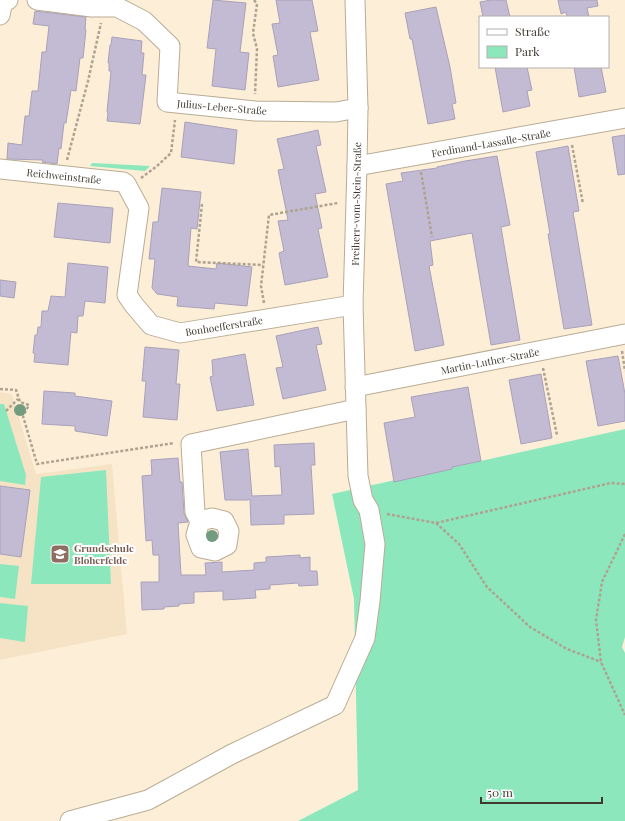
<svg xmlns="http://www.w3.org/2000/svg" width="625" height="821" font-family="'Playfair Display',serif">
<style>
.built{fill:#f6e3c5}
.green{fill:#8ce8bc}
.building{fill:#c3bbd3;stroke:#a9a1b9}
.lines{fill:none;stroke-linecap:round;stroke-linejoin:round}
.minor-casing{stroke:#b9ac95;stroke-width:21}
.path{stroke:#aea391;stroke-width:2.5;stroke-dasharray:3 2;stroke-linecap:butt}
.minor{stroke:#fff;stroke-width:19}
.tree{fill:#729b80}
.labels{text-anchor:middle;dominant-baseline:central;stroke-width:4;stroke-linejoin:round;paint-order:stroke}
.street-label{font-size:10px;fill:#3f3930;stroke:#fff}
.education-label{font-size:10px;font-weight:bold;fill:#785e54;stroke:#fff;text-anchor:start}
</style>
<rect width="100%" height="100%" fill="#fdefd7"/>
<!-- built -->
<path class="built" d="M0,392L12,394L36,474L112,464L127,634L0,660Z"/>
<!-- green -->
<g class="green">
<path d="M92,163L150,166L145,171L90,166Z"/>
<path d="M0,404H4L26,475L25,485L0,481Z"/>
<path d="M625,429V637L622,647L625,653V821H298L358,790L354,599L332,494Z"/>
<path d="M106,470L111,584H31L41,477Z"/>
<path d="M0,564L19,566L15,599L0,597Z"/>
<path d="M0,603L28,606L25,642L0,638Z"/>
</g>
<!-- building -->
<g class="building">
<path d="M213,0L246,3L240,52L249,53L245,90L212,86L216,49L207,48Z"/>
<path d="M276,0H312L318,31L310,32L319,80L278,87L273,56L278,55L272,24L280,23Z"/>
<path d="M491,0H506L510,17H483L480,2Z"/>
<path d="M558,0H597L598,6L587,8L589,17H567L566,12L561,14Z"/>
<path d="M436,7L450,67L456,103L452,104L455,119L428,124L412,39H410L405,13Z"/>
<path d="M35,11L86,17L85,30H86L83,58H80L76,91L71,90L66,123H64L61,149L59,148L57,164L42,162L43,160L7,159L8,143L22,145L25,116H29L32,91H38L42,52H46L49,26L33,24Z"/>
<path d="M112,37L142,41L141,53H144L142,75H146L140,124L107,121L108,113L107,112L111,71H109V63H108L110,45H111Z"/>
<path d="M495,67H527L532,90L527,91L530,106L503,112Z"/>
<path d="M574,67H601L606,92L579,97Z"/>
<path d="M185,122L237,130L234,164L181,157Z"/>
<path d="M318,130L321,145L316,146L326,192L315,194L322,228L318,229L328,277L285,285L279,253L284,251L278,221L288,220L278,170L284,169L277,139Z"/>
<path d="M625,135V174L618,175L612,137Z"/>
<path d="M568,146L579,211L573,212L592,325L564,329L548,234H550L536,152Z"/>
<path d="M497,156L510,225L501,227L520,340L491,345L472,233L430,241L433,265L429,266L444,345L415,351L386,184L403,181L401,173L437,168V167L465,161Z"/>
<path d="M162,188L201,192L197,229L191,228L188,266L216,269L217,263L252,267L247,306L215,303L214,309L177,306L178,297L157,294L152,288L155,259H149L153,222H158Z"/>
<path d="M58,203L113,208L110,243L54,237Z"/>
<path d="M68,263L108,267L105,303L85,301L83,316H78L77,333L71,332L68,365L34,362L35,354L33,353L35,335H37L38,327H41L42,311H48L51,296L65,297Z"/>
<path d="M0,280L16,282L14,298L0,296Z"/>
<path d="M318,327L322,344L316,345L326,390L283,399L276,368L283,367L276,336Z"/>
<path d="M145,347L179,350L176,384H180L177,420L143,417L146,381H142Z"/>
<path d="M245,354L254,405L217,411L210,377L213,376L212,360Z"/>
<path d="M618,356L625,394V421L598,426L586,361Z"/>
<path d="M541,374L552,438L521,444L509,380Z"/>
<path d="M468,387L481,461L452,467V469L394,482L384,423L415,417L411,397Z"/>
<path d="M44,391L75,393V396L112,401L107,436L75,431V426L42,424Z"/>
<path d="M314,443L315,465H311L314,514L284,515V524L251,525L250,499L248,500H225L220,452L248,449L252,496L282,495L280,466L275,467L274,445Z"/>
<path d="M178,458L180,482H182L184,513L188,522L178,523L181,575H206L205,563L222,562V572L254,570V563L266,562V557L300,555V558L310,557V571H317L318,585L299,586L298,583L270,585V589L255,590L256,598L223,600V591L194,592V603L179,604V606L164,607V609L142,610L141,582H159V555H153L152,540L146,541L142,476L152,475L151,460Z"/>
<path d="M0,486L30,490L21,557L0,554Z"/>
</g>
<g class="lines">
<defs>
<g id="minor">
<path d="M37,0L92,7H117L144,21L170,46L167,102L255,111L336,112L358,108"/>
<path d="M0,15L3,1L8,0"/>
<path d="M357,166L625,118"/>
<path d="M0,169L123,182L126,184L139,208L127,295L134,305L151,325L180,333L353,305"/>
<path d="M355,387L625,334"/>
<path d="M200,521L212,518L224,521L229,531L227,545L215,551L201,548L196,535L200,521L195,512L191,444L356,409"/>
<path d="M70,821L148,800L232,754L335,705L365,638L370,601L375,544L369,510L363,500L358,476L353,305L357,166L358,108L355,0"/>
</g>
</defs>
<!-- minor casing -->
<use href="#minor" class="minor-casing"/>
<!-- path -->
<g class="path">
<path d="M254,0L257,4L253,33L257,49L255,94"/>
<path d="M572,145L583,204"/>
<path d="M67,160L88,81L101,23"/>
<path d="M421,172L432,237"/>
<path d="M141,178L157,166L171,153L175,120"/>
<path d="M202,204L196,262L263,265"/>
<path d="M264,303L261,286L269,215L338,203"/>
<path d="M622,351L625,371"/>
<path d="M543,368L557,435"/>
<path d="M0,389L16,390L20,402L29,405L23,416L37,464L174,443"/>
<path d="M6,411L18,399"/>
<path d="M387,514L436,523L611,483L625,484"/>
<path d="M436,523L459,544L487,587L530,627L567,649L601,662"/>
<path d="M625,534L602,582L596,620L601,662L625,715"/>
</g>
<!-- minor -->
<use href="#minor" class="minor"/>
</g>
<!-- trees -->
<g class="tree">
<circle cx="20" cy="410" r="6"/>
<circle cx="212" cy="536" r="6"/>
</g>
<!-- icons -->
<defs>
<symbol id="school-square" viewBox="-11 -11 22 22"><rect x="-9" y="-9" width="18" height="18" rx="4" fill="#8d6e63" stroke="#fff"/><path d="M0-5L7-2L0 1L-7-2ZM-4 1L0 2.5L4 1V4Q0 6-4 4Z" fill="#fff"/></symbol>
</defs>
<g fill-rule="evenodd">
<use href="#school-square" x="49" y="543" width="22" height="22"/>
</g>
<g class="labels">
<!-- street labels -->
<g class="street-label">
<text transform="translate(222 107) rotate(5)">Julius-Leber-Straße</text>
<text transform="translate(491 143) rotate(-10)">Ferdinand-Lassalle-Straße</text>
<text transform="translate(64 176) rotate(6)">Reichweinstraße</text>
<text transform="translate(356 204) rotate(-89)">Freiherr-vom-Stein-Straße</text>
<text transform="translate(224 326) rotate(-9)">Bonhoefferstraße</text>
<text transform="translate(490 361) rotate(-11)">Martin-Luther-Straße</text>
</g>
<!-- education labels -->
<g class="education-label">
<text x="74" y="548">Grundschule<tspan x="74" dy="12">Bloherfelde</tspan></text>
</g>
</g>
<!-- legend -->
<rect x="479" y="16" width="130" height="52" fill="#ffffff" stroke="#b2b0ac"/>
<rect x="487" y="29" width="20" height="6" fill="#ffffff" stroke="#b2b0ac"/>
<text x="515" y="36" font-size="12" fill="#3f3930">Straße</text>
<rect x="487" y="46" width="20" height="12" fill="#8ce8bc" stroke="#b2b0ac"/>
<text x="515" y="56" font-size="12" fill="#3f3930">Park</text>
<!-- scale -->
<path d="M481 797v6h121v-6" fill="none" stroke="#3f3930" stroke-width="2"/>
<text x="487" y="797" font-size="12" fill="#3f3930" stroke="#ffffff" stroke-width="3" paint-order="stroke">50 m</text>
</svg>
